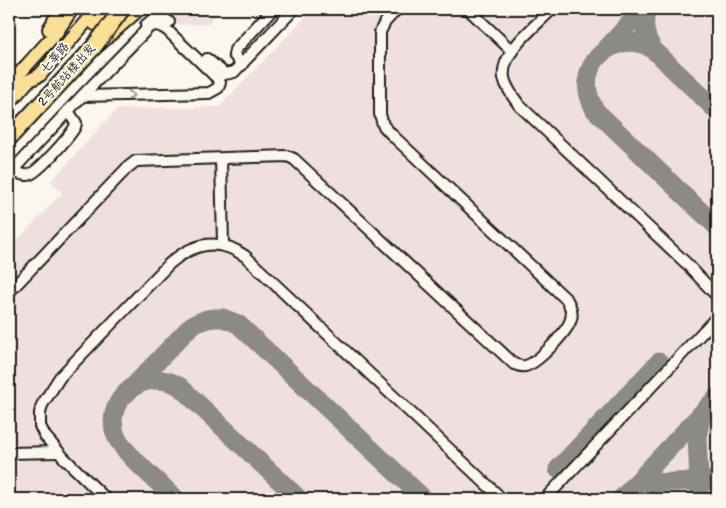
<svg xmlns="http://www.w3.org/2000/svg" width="726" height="508" font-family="'Balsamiq Sans','LXGW WenKai TC',sans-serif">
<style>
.built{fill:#f1dfe0}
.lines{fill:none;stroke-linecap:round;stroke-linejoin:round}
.taxiway{stroke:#8c8a84;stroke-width:19}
.minor-casing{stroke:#1c1c1c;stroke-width:14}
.major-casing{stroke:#1c1c1c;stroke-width:16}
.highway-casing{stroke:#1c1c1c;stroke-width:19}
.minor{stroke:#fbf7ec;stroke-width:10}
.major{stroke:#fadf96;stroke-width:12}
.highway{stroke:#fadf96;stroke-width:15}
.highway-bridge-casing{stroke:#1c1c1c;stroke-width:19;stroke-linecap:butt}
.highway-bridge{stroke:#fadf96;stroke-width:15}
.oneway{stroke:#97948e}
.labels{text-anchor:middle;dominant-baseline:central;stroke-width:4;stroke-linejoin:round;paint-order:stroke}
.street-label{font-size:12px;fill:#1c1c1c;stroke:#fbf7ec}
</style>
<rect width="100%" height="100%" fill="#fbf7ec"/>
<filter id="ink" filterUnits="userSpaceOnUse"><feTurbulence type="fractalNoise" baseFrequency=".02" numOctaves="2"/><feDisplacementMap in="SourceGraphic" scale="10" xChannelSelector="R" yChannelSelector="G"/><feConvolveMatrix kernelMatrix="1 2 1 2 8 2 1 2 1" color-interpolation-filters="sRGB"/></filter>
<g filter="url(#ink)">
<!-- built -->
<g class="built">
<path d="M181,9H222L207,24L166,25Z"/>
<path d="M313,9H717V499H9V249L62,193L51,181L117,109L219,107Z"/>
</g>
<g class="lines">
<!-- taxiway -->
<g class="taxiway">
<path d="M647,9C642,25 645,38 655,52"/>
<path d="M607,48L643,9"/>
<path d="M717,111C702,96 687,82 672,68C665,61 658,52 649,47C630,37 606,44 594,62C584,77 586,94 595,110L717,227"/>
<path d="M126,394L192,325L207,319L215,318H223L238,324L424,499"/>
<path d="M558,469L659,362"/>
<path d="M631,491L651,483L717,480"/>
<path d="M176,499C162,485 125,455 117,438C100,402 143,365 179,386L299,499"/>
<path d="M621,499L717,397"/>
<path d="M700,499L697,437L702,413"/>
</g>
<defs>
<g id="minor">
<path d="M468,9L512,51"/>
<path d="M552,9C536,26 500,52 504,78C506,87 513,97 519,105L686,263L717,296"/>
<path d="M146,25C154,18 160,15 169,22"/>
<path d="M207,59L225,74L234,72L294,9"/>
<path d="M242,65L234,55L235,50L273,9"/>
<path d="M221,159L223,244"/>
<path d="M13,170C17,172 22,176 28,175C38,173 69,137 75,127L76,123L68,111"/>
<path d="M9,174L82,96L149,27C157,24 160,25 167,30L218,79L220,83L218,88L209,93L82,96"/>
<path d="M9,292L127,168L136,161L287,156L294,159L514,364C518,365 521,367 525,366C537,364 568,331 571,319C573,312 570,306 567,300L391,134L383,125L380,114V32L385,22L397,9"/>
<path d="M9,453L58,452"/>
<path d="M106,499L64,458L45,436L40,426V413L42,405L60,377L169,264C193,243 218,237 245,256L502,499"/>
<path d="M545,499L717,317"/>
</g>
<g id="major">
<path d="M95,24L109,9"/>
<path d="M49,29L61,9"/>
<path d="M9,85L56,33L72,9"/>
<path d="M9,103L28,81L40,75L97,9"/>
</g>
<path id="highway" d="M9,138L93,48L137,9"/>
</defs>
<!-- minor casing -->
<use href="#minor" class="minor-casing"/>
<!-- major casing -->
<use href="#major" class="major-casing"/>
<!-- highway casing -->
<use href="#highway" class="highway-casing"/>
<!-- minor -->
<use href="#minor" class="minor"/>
<!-- major -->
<use href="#major" class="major"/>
<!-- highway -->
<use href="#highway" class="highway"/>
<defs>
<path id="highway-bridge" d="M93,48L122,9"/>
</defs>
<!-- highway-bridge casing -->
<use href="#highway-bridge" class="highway-bridge-casing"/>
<!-- highway-bridge -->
<use href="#highway-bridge" class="highway-bridge"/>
</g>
<!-- one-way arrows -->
<defs><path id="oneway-chevron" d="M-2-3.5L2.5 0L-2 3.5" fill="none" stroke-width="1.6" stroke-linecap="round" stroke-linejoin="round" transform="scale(1.25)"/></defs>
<use class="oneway" href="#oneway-chevron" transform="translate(131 95) rotate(-1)"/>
</g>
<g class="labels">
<!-- street labels -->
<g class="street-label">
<text transform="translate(55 58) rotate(-49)">七莘路</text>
<text transform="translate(67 75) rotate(-48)">2号航站楼出发</text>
</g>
</g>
<!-- margin -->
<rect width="726" height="508" fill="none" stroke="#fbf7ec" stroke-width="30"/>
<rect x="15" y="15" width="696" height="478" fill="none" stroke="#1c1c1c" stroke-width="2" filter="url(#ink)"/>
</svg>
